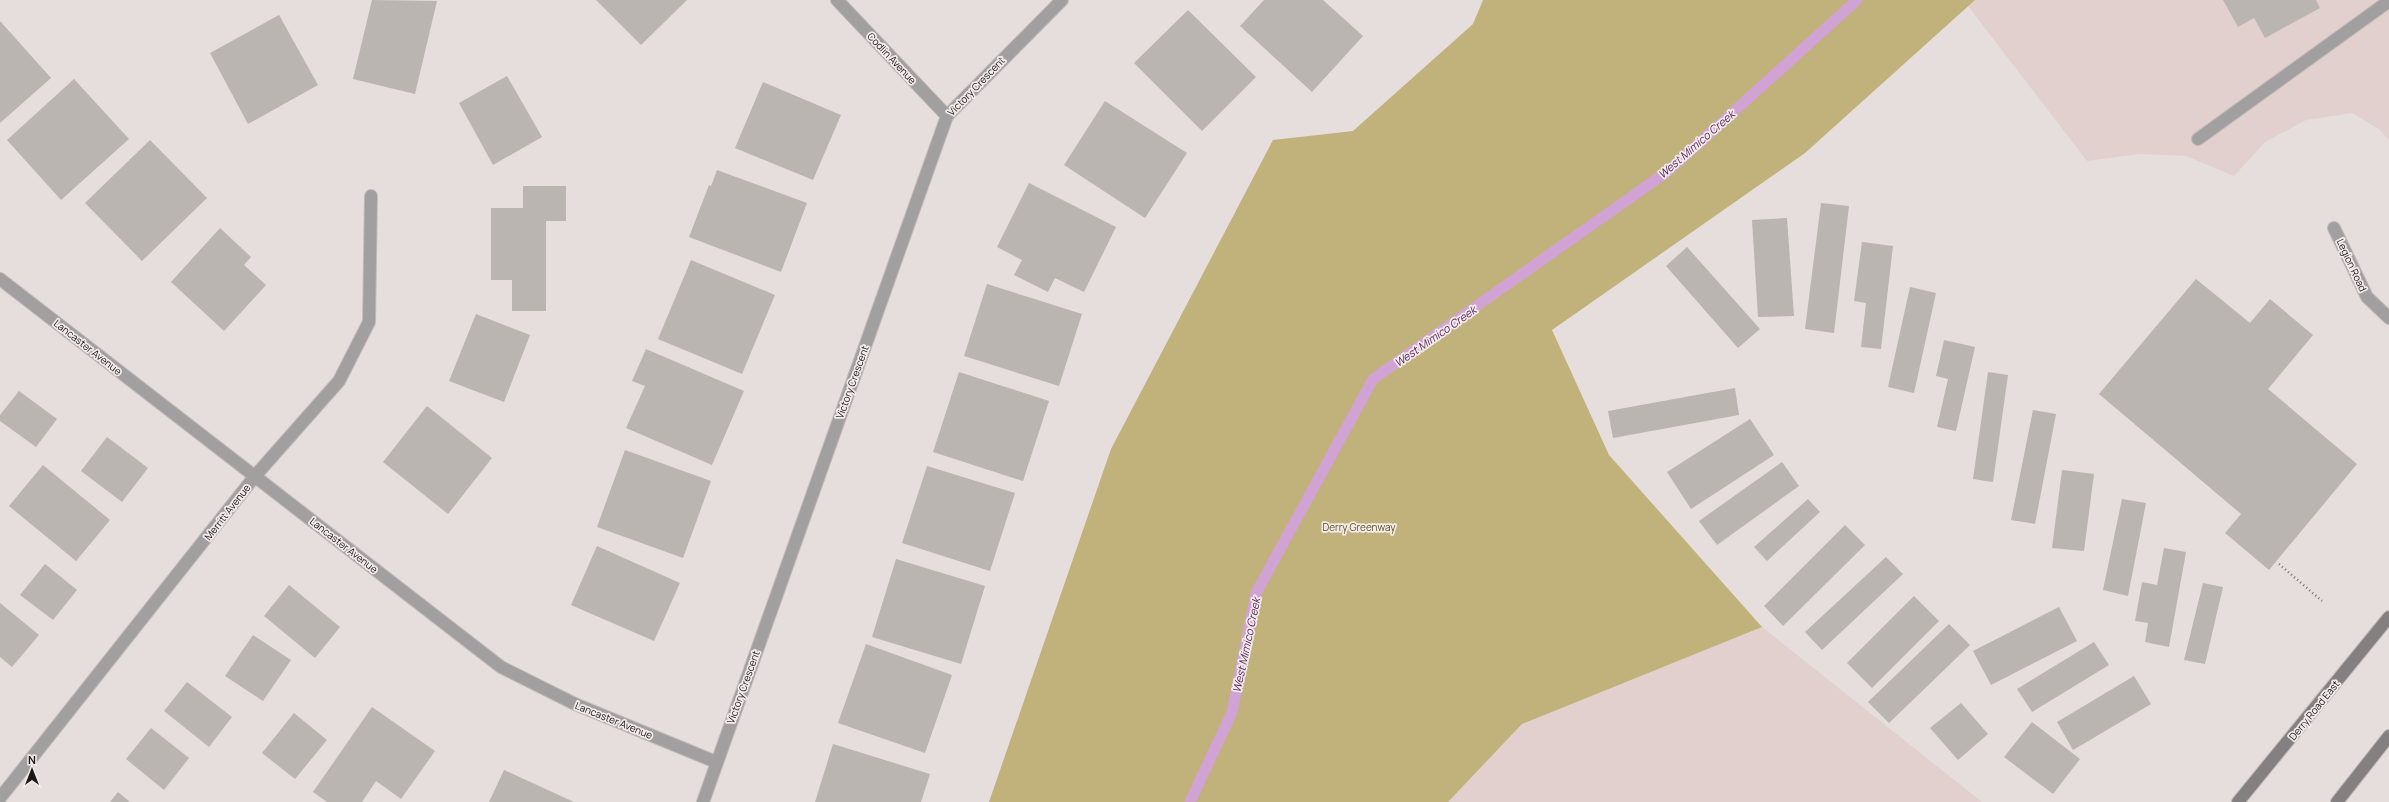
<svg xmlns="http://www.w3.org/2000/svg" width="2389" height="802" font-family="Manrope,sans-serif">
<style>
.built{fill:#e1d0ce}
.green{fill:#c0b27a}
.lines{fill:none;stroke-linecap:round;stroke-linejoin:round}
.stream{stroke:#d1a3d5;stroke-width:11}
.building{fill:#bab5b1}
.service-casing{stroke:#c0bab9;stroke-width:14}
.minor-casing{stroke:#c0bab9;stroke-width:14}
.secondary-casing{stroke:#c0bab9;stroke-width:14}
.path{stroke:#757170;stroke-width:2.5;stroke-dasharray:1 3;stroke-linecap:butt}
.service{stroke:#a29fa0;stroke-width:12}
.minor{stroke:#a29fa0;stroke-width:12}
.secondary{stroke:#847f81;stroke-width:12}
.labels{text-anchor:middle;dominant-baseline:central;stroke-width:3.5;stroke-linejoin:round;paint-order:stroke}
.street-label{font-size:10px;fill:#1a1817;stroke:#f3ebea}
.park-label{font-size:10px;fill:#5c501f;stroke:#f3ebea}
.water-label{font-size:11px;font-style:italic;fill:#531d59;stroke:#f3ebea}
</style>
<rect width="100%" height="100%" fill="#e5dedc"/>
<!-- built -->
<g class="built">
<path d="M1975,0H2389V140L2379,129L2352,113L2306,120L2265,142L2234,176L2186,156L2139,154L2087,161L1968,6Z"/>
<path d="M1762,627L1982,802H1448L1522,724Z"/>
</g>
<!-- green -->
<path class="green" d="M1483,0H1975L1805,153L1552,330L1609,455L1762,627L1522,724L1448,802H989L1111,449L1273,140L1353,131L1473,24Z"/>
<g class="lines">
<!-- stream -->
<path class="stream" d="M1190,802L1232,712L1256,593L1373,379L1668,171L1857,0"/>
</g>
<!-- building -->
<g class="building">
<path d="M372,0L437,1L415,94L353,79Z"/>
<path d="M596,0H687L641,45Z"/>
<path d="M1264,0H1323L1363,36L1312,92L1240,26Z"/>
<path d="M2223,0H2316L2320,8L2265,38L2254,18L2238,27Z"/>
<path d="M1188,10L1256,77L1202,131L1134,63Z"/>
<path d="M279,15L318,85L248,124L210,53Z"/>
<path d="M0,21L51,78L0,123Z"/>
<path d="M507,76L542,137L493,165L459,103Z"/>
<path d="M74,79L129,139L61,200L7,140Z"/>
<path d="M763,82L841,115L813,180L735,148Z"/>
<path d="M1105,101L1187,153L1145,218L1064,165Z"/>
<path d="M150,140L207,198L142,261L85,203Z"/>
<path d="M717,170L807,203L781,272L689,237L709,185L711,186Z"/>
<path d="M1029,183L1116,227L1084,292L1055,278L1048,292L1014,275L1022,260L997,247Z"/>
<path d="M523,186H566V221H546V311H512V280H491V208H523Z"/>
<path d="M1821,203L1849,206L1834,333L1805,329Z"/>
<path d="M1787,218L1794,316L1758,317L1752,220Z"/>
<path d="M220,228L251,257L244,265L266,285L224,331L171,282Z"/>
<path d="M1862,242L1893,246L1881,349L1861,347L1866,303L1854,301Z"/>
<path d="M1687,247L1760,329L1738,348L1666,266Z"/>
<path d="M691,260L775,295L742,374L658,339Z"/>
<path d="M2196,279L2250,323L2270,299L2313,335L2268,389L2357,464L2269,570L2225,533L2241,514L2099,394Z"/>
<path d="M987,284L1082,314L1059,386L964,356Z"/>
<path d="M1910,287L1936,293L1914,393L1888,387Z"/>
<path d="M476,314L530,335L504,402L449,381Z"/>
<path d="M1944,340L1975,347L1956,431L1937,427L1948,379L1936,376Z"/>
<path d="M646,349L744,391L712,465L626,428L645,386L632,381Z"/>
<path d="M959,372L1049,401L1023,481L933,452Z"/>
<path d="M1988,372L2008,375L1993,482L1973,479Z"/>
<path d="M1735,388L1739,415L1613,438L1608,411Z"/>
<path d="M19,391L57,419L36,447L0,421V415Z"/>
<path d="M427,406L492,458L448,514L383,462Z"/>
<path d="M2033,410L2056,414L2035,524L2011,520Z"/>
<path d="M1750,419L1774,455L1691,509L1667,472Z"/>
<path d="M107,437L148,468L122,502L81,471Z"/>
<path d="M625,450L711,481L683,558L597,527Z"/>
<path d="M1782,462L1799,486L1717,545L1699,521Z"/>
<path d="M43,465L110,520L76,561L9,506Z"/>
<path d="M927,466L1015,493L990,571L902,543Z"/>
<path d="M2062,470L2094,474L2084,551L2052,548Z"/>
<path d="M1808,499L1820,512L1767,561L1754,547Z"/>
<path d="M2122,499L2146,503L2128,596L2103,590Z"/>
<path d="M1845,525L1865,545L1783,626L1764,606Z"/>
<path d="M597,546L680,583L654,641L571,605Z"/>
<path d="M2164,548L2186,552L2169,647L2145,642L2148,623L2135,621L2142,582L2157,585Z"/>
<path d="M1886,557L1903,574L1822,650L1805,632Z"/>
<path d="M896,559L985,586L961,664L872,637Z"/>
<path d="M45,564L77,590L53,620L20,595Z"/>
<path d="M2203,583L2223,587L2205,664L2184,660Z"/>
<path d="M289,585L340,627L315,658L264,616Z"/>
<path d="M1914,596L1939,621L1872,688L1847,663Z"/>
<path d="M0,603L39,635L12,667L0,657Z"/>
<path d="M2059,607L2077,641L1991,685L1973,651Z"/>
<path d="M1949,624L1970,645L1889,723L1868,702Z"/>
<path d="M253,635L291,660L263,701L225,676Z"/>
<path d="M2094,642L2109,665L2032,712L2017,689Z"/>
<path d="M866,644L952,675L925,753L838,723Z"/>
<path d="M2134,676L2151,704L2073,750L2057,722Z"/>
<path d="M187,682L232,717L209,747L164,711Z"/>
<path d="M1961,703L1988,734L1958,760L1930,728Z"/>
<path d="M372,707L435,751L401,799L376,781L362,802H327L313,792Z"/>
<path d="M294,713L327,740L295,779L262,753Z"/>
<path d="M2032,722L2080,759L2053,794L2004,757Z"/>
<path d="M151,728L189,758L164,790L126,759Z"/>
<path d="M833,744L930,774L921,802H815Z"/>
<path d="M504,770L574,802H489Z"/>
<path d="M118,792L130,802H110Z"/>
</g>
<g class="lines">
<defs>
<path id="service" d="M2198,139L2389,1"/>
<g id="minor">
<path d="M837,0L947,116"/>
<path d="M2334,228L2367,297L2389,318"/>
<path d="M0,279L501,667L575,704L716,762"/>
<path d="M0,798L255,476L339,381L369,322L371,196"/>
<path d="M703,802L947,116L1062,0"/>
</g>
<g id="secondary">
<path d="M2238,802L2389,617"/>
<path d="M2337,802L2389,736"/>
</g>
</defs>
<!-- service casing -->
<use href="#service" class="service-casing"/>
<!-- minor casing -->
<use href="#minor" class="minor-casing"/>
<!-- secondary casing -->
<use href="#secondary" class="secondary-casing"/>
<!-- path -->
<path class="path" d="M2279,564L2322,601"/>
<!-- service -->
<use href="#service" class="service"/>
<!-- minor -->
<use href="#minor" class="minor"/>
<!-- secondary -->
<use href="#secondary" class="secondary"/>
</g>
<g class="labels">
<!-- street labels -->
<g class="street-label">
<text transform="translate(892 58) rotate(47)">Codlin Avenue</text>
<text transform="translate(976 86) rotate(-46)">Victory Crescent</text>
<text transform="translate(2352 265) rotate(65)">Legion Road</text>
<text transform="translate(88 347) rotate(38)">Lancaster Avenue</text>
<text transform="translate(852 382) rotate(-70)">Victory Crescent</text>
<text transform="translate(227 512) rotate(-52)">Merritt Avenue</text>
<text transform="translate(344 545) rotate(38)">Lancaster Avenue</text>
<text transform="translate(743 687) rotate(-70)">Victory Crescent</text>
<text transform="translate(2314 710) rotate(-51)">Derry Road East</text>
<text transform="translate(614 720) rotate(22)">Lancaster Avenue</text>
</g>
<!-- park labels -->
<g class="park-label">
<text x="1359" y="527">Derry Greenway</text>
</g>
<!-- water labels -->
<g class="water-label">
<text transform="translate(1696 144) rotate(-41)">West Mimico Creek</text>
<text transform="translate(1435 336) rotate(-35)">West Mimico Creek</text>
<text transform="translate(1246 645) rotate(-78)">West Mimico Creek</text>
</g>
</g>
<!-- north arrow -->
<g transform="translate(32 770)" stroke="#f3ebea" stroke-width="3" paint-order="stroke">
<path d="M0-3L7 15L0 10L-7 15Z" fill="#1a1817"/>
<text y="-6" font-size="11" font-weight="bold" text-anchor="middle" fill="#1a1817">N</text>
</g>
</svg>
